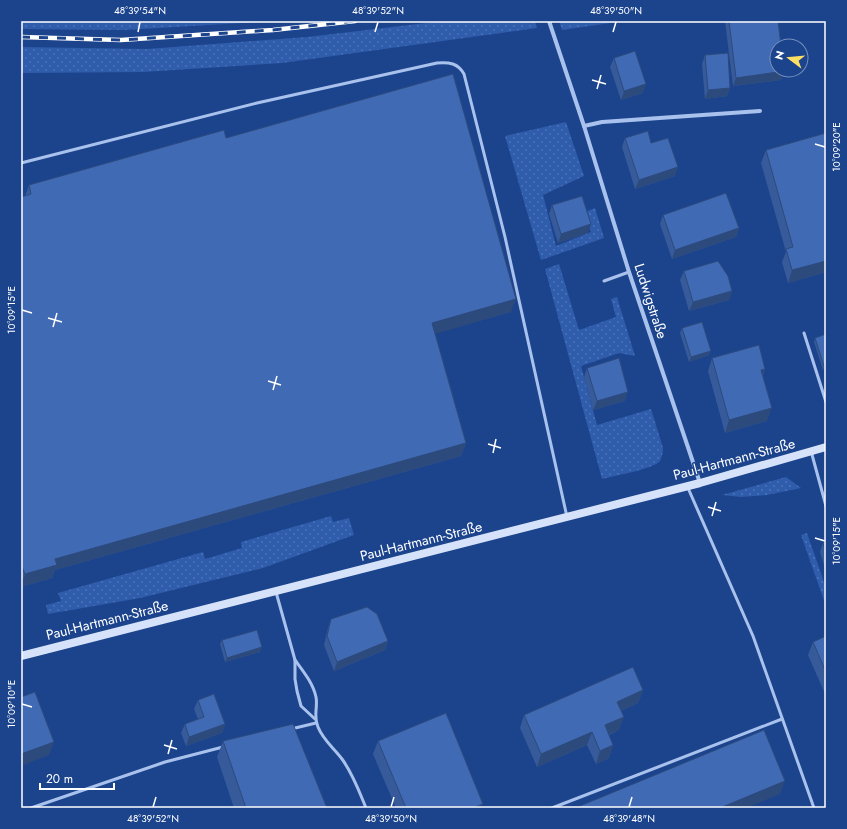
<svg xmlns="http://www.w3.org/2000/svg" width="847" height="829" font-family="Jost,sans-serif">
<style>
.grass{fill:url(#grass-dots)}
.lines{fill:none;stroke-linecap:round;stroke-linejoin:round}
.lane{stroke:#a9c2ed;stroke-width:3}
.street{stroke:#a9c2ed;stroke-width:4}
.secondary{stroke:#d6e2fa;stroke-width:8}
.rail-casing{stroke:#fff;stroke-width:4.5}
.rail{stroke:#1c448d;stroke-width:3;stroke-dasharray:9;stroke-linecap:butt}
.wall{fill:#375b9a}
.shaded-wall{fill:#2d4a7d}
.building{fill:#406ab3;stroke:#2d4a7d}
.ticks{fill:none;stroke:#fff;stroke-width:1.5}
.labels{text-anchor:middle;dominant-baseline:central;stroke-width:3;stroke-linejoin:round;paint-order:stroke}
.street-label{font-size:14px;fill:#fff;stroke:#1c448d}
.neatline{fill:none;stroke:#fff;stroke-width:1.5}
.ticks-label{font-size:10px;text-anchor:middle;fill:#fff}
</style>
<defs>
<pattern id="grass-dots" width="8" height="8" patternUnits="userSpaceOnUse"><rect width="8" height="8" fill="#2f5cab"/><path d="M2 2h.1M6 6h.1" fill="none" stroke="#4e74b8" stroke-width="1.8" stroke-linecap="round"/></pattern>
</defs>
<rect width="100%" height="100%" fill="#1c448d"/>
<!-- grass -->
<g class="grass">
<path d="M21,21H279L124,30L21,29Z"/>
<path d="M443,21H535L537,28L282,63L143,72L21,73V47L147,49L307,37Z"/>
<path d="M559,21H624L562,30Z"/>
<path d="M566,122L584,176L543,195L556,246L591,232L585,212L595,208L604,238L541,260L505,136Z"/>
<path d="M559,264L579,330L616,317L611,299L617,297L635,356L619,353L581,366L597,425L651,409L663,448C663,452 662,457 660,461C654,469 613,476 602,479L545,269Z"/>
<path d="M786,477L801,488L767,495L741,497L722,495Z"/>
<path d="M331,516L333,522L349,518L354,535L263,568L140,598L48,614L46,605L61,601L58,593L203,552L205,559L242,548L241,542Z"/>
<path d="M807,533L826,588V606L801,535Z"/>
</g>
<g class="lines">
<!-- lane -->
<g class="lane">
<path d="M21,163L257,103L437,63C449,62 458,63 464,74L505,237L567,517"/>
<path d="M604,281L629,272"/>
<path d="M804,333L826,402"/>
<path d="M811,451L826,506"/>
<path d="M688,488L753,636L814,808"/>
<path d="M276,592L295,660V679L297,691L301,706L315,719"/>
<path d="M295,660C303,671 313,683 316,697C318,708 313,716 318,727C323,740 334,748 342,759C353,774 359,791 366,808"/>
<path d="M291,729L316,723"/>
<path d="M31,808L165,762L223,747"/>
<path d="M552,808L782,719"/>
</g>
<!-- street -->
<g class="street">
<path d="M549,21L584,126L629,272L700,483"/>
<path d="M584,126L602,122L760,111"/>
</g>
<!-- secondary -->
<path class="secondary" d="M21,656L700,483L826,447"/>
<defs>
<path id="rail" d="M21,37L121,40L273,30L355,21"/>
</defs>
<!-- rail casing -->
<use href="#rail" class="rail-casing"/>
<!-- rail -->
<use href="#rail" class="rail"/>
</g>
<!-- wall -->
<g class="wall">
<path d="M725,21H778L785,71L781,80L733,86Z"/>
<path d="M705,55L730,88L727,96L705,99L702,64Z"/>
<path d="M614,58L643,93L621,100L610,67Z"/>
<path d="M226,138L511,312L435,333L466,443L461,456L55,570L52,578L21,587V197L25,196L29,185Z"/>
<path d="M625,138L651,143L675,176L635,189L622,147Z"/>
<path d="M766,150L826,272L788,283L782,262L786,252L761,163Z"/>
<path d="M552,205L588,233L558,243L549,214Z"/>
<path d="M663,215L739,228L736,237L672,259L660,224Z"/>
<path d="M684,271L732,291L729,300L689,311L680,280Z"/>
<path d="M682,328L709,355L689,362L680,333Z"/>
<path d="M826,334V369L823,370L814,342L815,338Z"/>
<path d="M712,358L765,369L763,376L767,421L725,433L708,371Z"/>
<path d="M587,368L625,401L593,410L584,377Z"/>
<path d="M826,542V572L820,552L823,543Z"/>
<path d="M331,619L388,641L385,650L334,671L324,645L328,628Z"/>
<path d="M826,636V696L808,655L813,642Z"/>
<path d="M222,640L260,652L225,662L220,644Z"/>
<path d="M643,690L638,703L621,711L619,730L609,735L613,745L609,758L596,764L587,745L537,767L520,728L524,715Z"/>
<path d="M198,700L225,724L222,733L186,746L181,733L185,724L198,719L194,709Z"/>
<path d="M223,741L327,808H234L217,757Z"/>
<path d="M378,741L481,808H396L373,754Z"/>
</g>
<!-- shaded-wall -->
<g class="shaded-wall">
<path d="M785,71L781,80L733,86L736,78Z"/>
<path d="M646,84L643,93L621,100L624,91Z"/>
<path d="M730,88L727,96L705,99L708,90Z"/>
<path d="M678,167L675,176L635,189L639,180Z"/>
<path d="M591,224L588,233L558,243L561,234Z"/>
<path d="M739,228L736,237L672,259L675,250Z"/>
<path d="M826,261V272L788,283L792,270Z"/>
<path d="M732,291L729,300L689,311L693,302Z"/>
<path d="M516,299L511,312L428,336L432,323Z"/>
<path d="M711,351L709,355L689,362L691,357Z"/>
<path d="M826,365V369L823,370L824,366Z"/>
<path d="M765,369L761,382V370Z"/>
<path d="M628,392L625,401L593,410L597,401Z"/>
<path d="M772,408L767,421L725,433L729,420Z"/>
<path d="M466,443L461,456L55,570L52,578L21,587V584L25,574L55,559Z"/>
<path d="M388,641L385,650L334,671L337,662Z"/>
<path d="M262,647L260,652L225,662L227,658Z"/>
<path d="M643,690L638,703L612,715L617,702Z"/>
<path d="M624,717L619,730L600,738L605,725Z"/>
<path d="M225,724L222,733L186,746L189,737Z"/>
<path d="M592,732L587,745L537,767L541,754Z"/>
<path d="M54,742L49,755L21,766V754Z"/>
<path d="M613,745L609,758L596,764L600,751Z"/>
<path d="M785,781L780,794L746,808H720Z"/>
<path d="M483,804L481,808H473Z"/>
</g>
<!-- building -->
<g class="building">
<path d="M729,21H778L781,46H777V70H784L785,71L736,78Z"/>
<path d="M635,51L646,84L624,91L614,58Z"/>
<path d="M728,53L730,88L708,90L705,55Z"/>
<path d="M453,74L516,299L432,323L466,443L55,559L57,565L25,574L22,567H21V197L31,194L29,185L224,130L226,138Z"/>
<path d="M648,131L651,143L668,138L678,167L639,180L625,138Z"/>
<path d="M826,133V261L792,270L786,249L793,247L766,150Z"/>
<path d="M726,193L739,228L675,250L663,215Z"/>
<path d="M582,196L591,224L561,234L552,205Z"/>
<path d="M718,261L728,276L732,291L693,302L684,271Z"/>
<path d="M702,322L711,351L691,357L682,328Z"/>
<path d="M826,334V365L824,366L815,338Z"/>
<path d="M759,345L765,369L761,370L772,408L729,420L712,358Z"/>
<path d="M619,358L628,392L597,401L587,368Z"/>
<path d="M826,542V553L823,543Z"/>
<path d="M367,607L377,614L388,641L337,662L327,636L331,619Z"/>
<path d="M257,630L262,647L227,658L222,640Z"/>
<path d="M826,636V672L813,642Z"/>
<path d="M633,667L643,690L617,702L624,717L605,725L613,745L600,751L592,732L541,754L524,715Z"/>
<path d="M35,692L54,742L21,754V697Z"/>
<path d="M214,694L225,724L189,737L185,724L204,717L198,700Z"/>
<path d="M446,713L483,804L473,808H406L378,741Z"/>
<path d="M293,724L327,808H246L223,741Z"/>
<path d="M764,730L785,781L720,808H575Z"/>
</g>
<!-- ticks -->
<path class="ticks" d="M138,32L140,22M375,32L378,22M613,32L616,22M592,80L606,84M597,89L601,75M815,144L825,147M22,310L32,313M48,318L62,322M53,327L57,313M268,381L281,385M273,390L277,376M488,444L501,448M493,453L496,439M708,507L721,511M712,516L716,502M815,538L825,541M22,704L32,707M164,745L177,749M168,754L172,740M153,807L156,797M391,807L394,797M629,807L632,797"/>
<g class="labels">
<!-- street labels -->
<g class="street-label">
<text transform="translate(651 301) rotate(72)">Ludwigstraße</text>
<text transform="translate(734 459) rotate(-15)">Paul-Hartmann-Straße</text>
<text transform="translate(421 541) rotate(-14)">Paul-Hartmann-Straße</text>
<text transform="translate(107 620) rotate(-14)">Paul-Hartmann-Straße</text>
</g>
</g>
<!-- border -->
<rect width="847" height="829" fill="none" stroke="#1c448d" stroke-width="44"/>
<!-- north arrow -->
<g transform="translate(789 58) rotate(286)"><circle r="19" fill="#1c448d" stroke="#778fbb"/>
<path d="M0-3L7 15L0 10L-7 15Z" fill="#fedf66"/>
<text y="-6" font-size="11" font-weight="bold" text-anchor="middle" fill="#ffffff">N</text>
</g>
<!-- scale -->
<path d="M40 783v6h74v-6" fill="none" stroke="#ffffff" stroke-width="2"/>
<text x="46" y="783" font-size="12" fill="#ffffff" stroke="#1c448d" stroke-width="3" paint-order="stroke">20 m</text>
<rect x="22" y="22" width="803" height="785" class="neatline"/>
<g class="ticks-label">
<text x="140" y="14">48°39'54"N</text>
<text x="378" y="14">48°39'52"N</text>
<text x="616" y="14">48°39'50"N</text>
<text transform="translate(836 147) rotate(-90)" y="4">10°09'20"E</text>
<text transform="translate(11 310) rotate(-90)" y="4">10°09'15"E</text>
<text transform="translate(836 541) rotate(-90)" y="4">10°09'15"E</text>
<text transform="translate(11 704) rotate(-90)" y="4">10°09'10"E</text>
<text x="153" y="822">48°39'52"N</text>
<text x="391" y="822">48°39'50"N</text>
<text x="629" y="822">48°39'48"N</text>
</g>
</svg>
